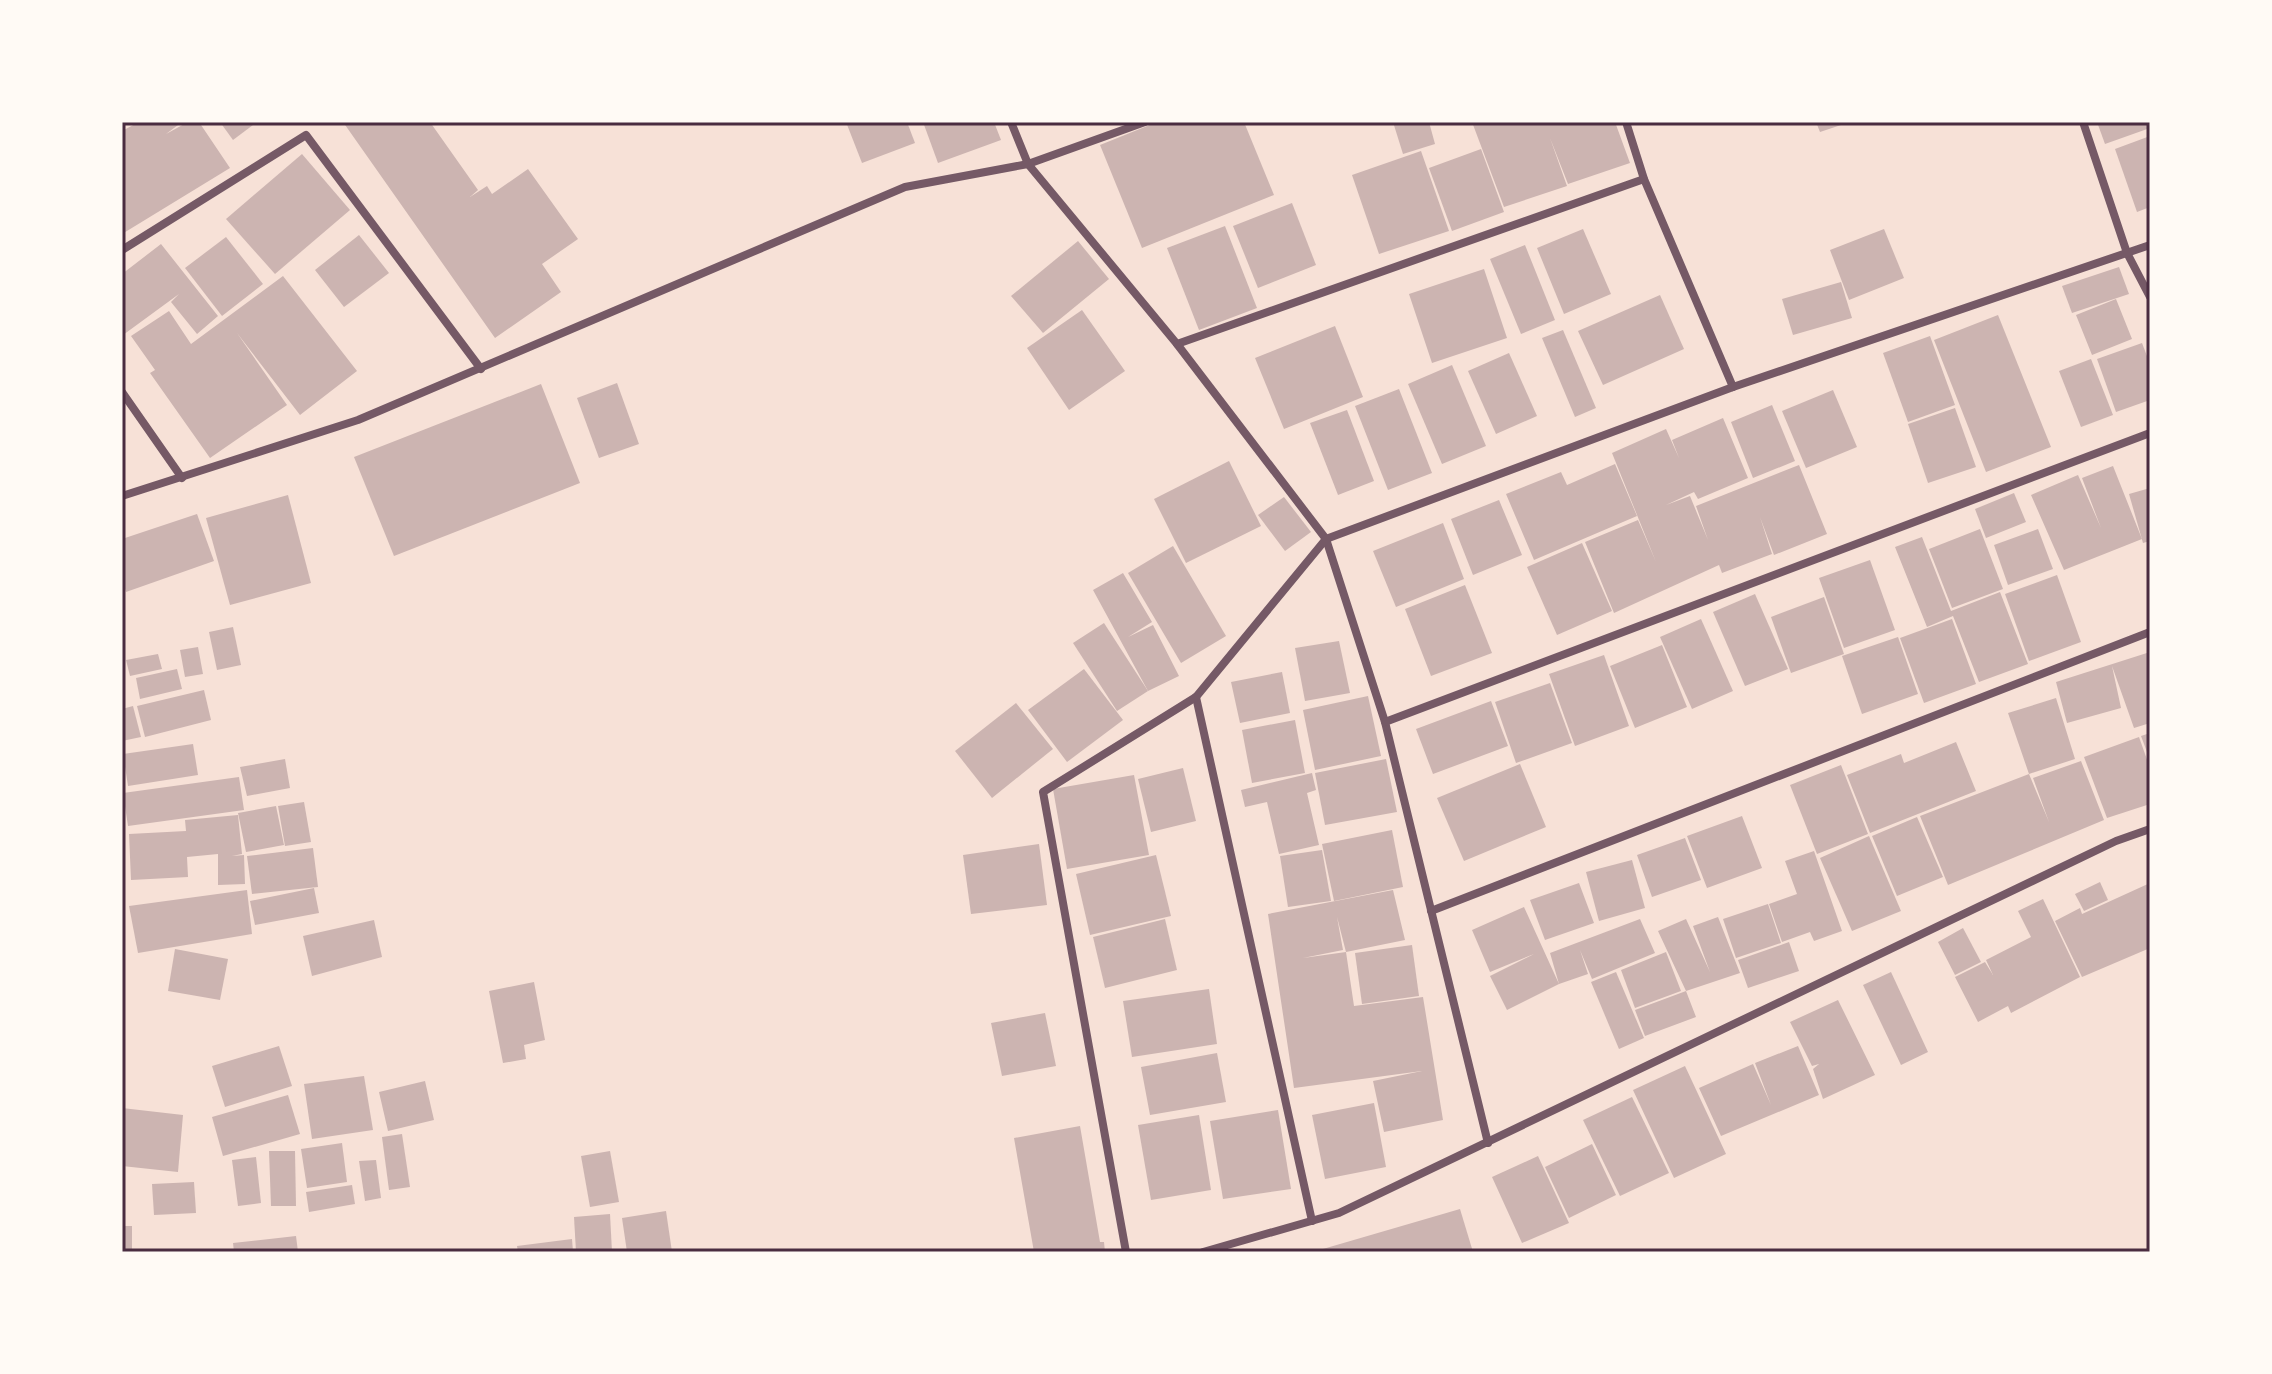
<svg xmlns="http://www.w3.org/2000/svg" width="2272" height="1374" font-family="'Noto Serif',serif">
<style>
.building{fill:#ccb4b1;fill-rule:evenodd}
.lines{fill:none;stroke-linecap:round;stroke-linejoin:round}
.minor{stroke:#755966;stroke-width:8}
.neatline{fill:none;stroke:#4a2c40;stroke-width:3}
</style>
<rect width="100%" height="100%" fill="#f7e1d7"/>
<!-- building -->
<g class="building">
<path d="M139,122H182L166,134L188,122H199L230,168L122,234V131Z"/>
<path d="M220,122H257L233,140Z"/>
<path d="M343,122H430L478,190L470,197L487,186L492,194L528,169L578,239L542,264L561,292L495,338Z"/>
<path d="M846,122H907L915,143L862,163Z"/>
<path d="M923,122H994L1001,140L938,163Z"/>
<path d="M1157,122H1244L1274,195L1142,248L1100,145Z"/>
<path d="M1393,122H1429L1435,144L1403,154Z"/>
<path d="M1472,122H1615L1630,163L1568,184L1550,138L1567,186L1504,207Z"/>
<path d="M1816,122H1847V123L1820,132Z"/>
<path d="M2097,122H2150V128L2105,144Z"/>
<path d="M2150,136V207L2137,212L2115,149Z"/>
<path d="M1481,149L1504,212L1452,231L1429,168Z"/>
<path d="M1421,151L1449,231L1379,254L1352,175Z"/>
<path d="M302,154L350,210L275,274L226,219Z"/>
<path d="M1292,203L1316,265L1258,288L1233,226Z"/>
<path d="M1225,226L1257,308L1199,330L1167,248Z"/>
<path d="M1583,229L1611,294L1564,314L1537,248Z"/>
<path d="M1884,229L1904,278L1849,300L1830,250Z"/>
<path d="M359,235L389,273L344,307L315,270Z"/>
<path d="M226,237L263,284L222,316L185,268Z"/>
<path d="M1078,241L1109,279L1043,333L1011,296Z"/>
<path d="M161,244L218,316L197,334L171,302L179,294L123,335L122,274Z"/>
<path d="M1525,245L1555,320L1521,334L1490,259Z"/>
<path d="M2119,267L2129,294L2072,313L2062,286Z"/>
<path d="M1484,269L1507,338L1432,363L1409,294Z"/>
<path d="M283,276L357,371L300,415L237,333L287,405L210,458L150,373L155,370L131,336L169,311L191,344Z"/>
<path d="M1841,282L1852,318L1793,335L1782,299Z"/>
<path d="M1660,295L1684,349L1603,385L1578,331Z"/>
<path d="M2116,299L2132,339L2092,355L2076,315Z"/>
<path d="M1082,310L1125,371L1069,410L1027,348Z"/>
<path d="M1998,315L2051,447L1986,472L1934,340Z"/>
<path d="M1335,326L1363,397L1284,429L1255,358Z"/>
<path d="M1563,330L1596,408L1575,417L1542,338Z"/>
<path d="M1930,336L1955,405L1908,422L1883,353Z"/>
<path d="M2142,343L2150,364V400L2116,412L2097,359Z"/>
<path d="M1509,353L1537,416L1496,434L1468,371Z"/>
<path d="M2091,359L2113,415L2081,427L2059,371Z"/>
<path d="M1452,365L1486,446L1442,464L1408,384Z"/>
<path d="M617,383L639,444L599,458L577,398Z"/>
<path d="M541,384L580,483L394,556L354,457Z"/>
<path d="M1399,389L1432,473L1388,490L1355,406Z"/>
<path d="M1833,390L1857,447L1806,468L1782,411Z"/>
<path d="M1772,405L1795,461L1753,478L1731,422Z"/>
<path d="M1955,408L1976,467L1928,483L1908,424Z"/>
<path d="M1347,410L1374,481L1338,495L1310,423Z"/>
<path d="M1723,418L1748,478L1698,499L1694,492L1666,505L1690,496L1708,540L1696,506L1799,465L1827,534L1774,555L1760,517L1772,554L1722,573L1719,565L1614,613L1585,542L1638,520L1656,562L1612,453L1666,429L1679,458L1672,440Z"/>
<path d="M1229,461L1261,526L1186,563L1154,499Z"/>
<path d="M1615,464L1637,516L1534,560L1506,494L1561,472L1567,485Z"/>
<path d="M2113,466L2142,539L2064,570L2031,495L2078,475L2101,528L2082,478Z"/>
<path d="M2150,488V541L2143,543L2129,494Z"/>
<path d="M2014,493L2026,522L1986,538L1975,509Z"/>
<path d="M288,495L311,583L230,605L206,518Z"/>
<path d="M1284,497L1311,532L1285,551L1258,515Z"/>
<path d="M1499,500L1522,555L1473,575L1451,519Z"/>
<path d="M197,514L214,561L126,592L122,579V539Z"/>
<path d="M1443,523L1464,579L1396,607L1373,551Z"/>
<path d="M1980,529L2003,589L1952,608L1929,549Z"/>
<path d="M2038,529L2053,569L2008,585L1994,545Z"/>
<path d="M1922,537L1951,611L2000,592L2028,664L1979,682L1953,616L1927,627L1895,547Z"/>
<path d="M1582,543L1612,611L1557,635L1527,567Z"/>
<path d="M1173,546L1226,636L1181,663L1128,573Z"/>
<path d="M1870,560L1895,630L1844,648L1819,578Z"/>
<path d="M1123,573L1152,622L1128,637L1153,625L1179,676L1148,691L1093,590Z"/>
<path d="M2057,575L2081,642L2029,661L2005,594Z"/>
<path d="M1465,585L1492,653L1431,676L1405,609Z"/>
<path d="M1755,594L1788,669L1745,686L1713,612Z"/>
<path d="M1824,597L1844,654L1791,673L1771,617Z"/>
<path d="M1701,619L1733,691L1692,709L1660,637Z"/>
<path d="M1952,619L1976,684L1924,703L1900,638Z"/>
<path d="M1104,623L1148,691L1117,711L1073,643Z"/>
<path d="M233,627L241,665L217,670L209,632Z"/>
<path d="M1898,637L1918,694L1862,714L1842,656Z"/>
<path d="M1339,641L1350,693L1305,701L1295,648Z"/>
<path d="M1662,645L1687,707L1635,728L1610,666Z"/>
<path d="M198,647L203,674L185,677L180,650Z"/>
<path d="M2150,652V723L2134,728L2112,666L2121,708L2067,723L2056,682Z"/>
<path d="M158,654L162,669L130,676L126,660Z"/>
<path d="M1604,655L1629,726L1575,746L1549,674Z"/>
<path d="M177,669L182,689L140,699L136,678Z"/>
<path d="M1084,669L1123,720L1067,762L1028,710Z"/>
<path d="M1282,672L1290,713L1240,723L1231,682Z"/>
<path d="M1550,683L1572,743L1516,763L1495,702Z"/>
<path d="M204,690L211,720L145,737L137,706Z"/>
<path d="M1368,696L1381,756L1315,770L1303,710Z"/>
<path d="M2056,698L2075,759L2029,774L2049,822L2033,778L2081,761L2104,820L1948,885L1920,816L2029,774L2008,713Z"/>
<path d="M1491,701L1508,746L1433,774L1416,729Z"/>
<path d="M1016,703L1053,749L992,798L955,751Z"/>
<path d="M133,706L141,737L122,741V709Z"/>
<path d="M1295,720L1305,773L1252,783L1242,730Z"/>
<path d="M2150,733V760L2141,736Z"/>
<path d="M2139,737L2150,768V804L2107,818L2084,757Z"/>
<path d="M1956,742L1976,791L1870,833L1847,775L1901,754L1904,763Z"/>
<path d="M193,744L198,775L128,786L123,754Z"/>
<path d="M285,759L290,788L247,796L240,767Z"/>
<path d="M1386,759L1397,812L1325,825L1315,773Z"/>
<path d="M1520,764L1546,827L1464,861L1437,798Z"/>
<path d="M1841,765L1868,834L1817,854L1790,785Z"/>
<path d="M1183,768L1196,821L1151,832L1138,779Z"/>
<path d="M1312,773L1316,790L1307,793L1319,845L1279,854L1267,802L1245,807L1241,790Z"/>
<path d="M1134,775L1149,855L1067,869L1053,789Z"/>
<path d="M239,777L244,810L128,826L123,793Z"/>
<path d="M304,802L311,842L285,846L278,806Z"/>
<path d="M276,806L284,845L246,852L238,813Z"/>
<path d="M238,815L242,854L232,856L244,855L245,884L218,885V854L187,857L188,877L131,880L129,834L186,831L185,820Z"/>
<path d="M1742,816L1762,868L1707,888L1687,836Z"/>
<path d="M1917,817L1943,877L1897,896L1872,836Z"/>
<path d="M1392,830L1403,887L1334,901L1322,844Z"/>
<path d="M1869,836L1901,911L1852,931L1820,858Z"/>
<path d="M1685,838L1701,880L1652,897L1637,855Z"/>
<path d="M1039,844L1047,905L971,914L963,855Z"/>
<path d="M313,848L318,887L252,894L247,856Z"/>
<path d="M1322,850L1331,901L1288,907L1280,856Z"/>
<path d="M1814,851L1842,931L1814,941L1810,932L1782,942L1769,904L1797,894L1785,861Z"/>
<path d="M1156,855L1171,916L1090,935L1076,874Z"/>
<path d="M1632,860L1645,908L1599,921L1586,872Z"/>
<path d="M2100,882L2108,900L2084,911L2075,894Z"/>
<path d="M1579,883L1594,923L1545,940L1530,900Z"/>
<path d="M2150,883V948L2082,977L2055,921L2080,908L2082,914Z"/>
<path d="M314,888L319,913L255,925L250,901Z"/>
<path d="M247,890L252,934L138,953L129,906Z"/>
<path d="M1393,890L1405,940L1346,952L1354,1006L1423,997L1443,1120L1384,1132L1373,1081L1422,1071L1294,1088L1268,914ZM1337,917L1346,952L1303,958L1343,950Z"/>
<path d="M2043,899L2080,977L2011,1013L2008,1006L1978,1022L1955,977L1985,962L1993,975L1986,960L2031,937L2018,911Z"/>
<path d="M1768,904L1781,943L1736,958L1723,919Z"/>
<path d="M1524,907L1559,984L1550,953L1640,919L1655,953L1592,979L1580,950L1588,974L1559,984L1507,1010L1490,976L1534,954L1490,972L1472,930Z"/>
<path d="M1718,917L1740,973L1686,991L1696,1017L1645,1036L1635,1010L1686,991L1658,931L1686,919L1710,972L1693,926Z"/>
<path d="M1165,919L1177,970L1105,988L1093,937Z"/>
<path d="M374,920L382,957L312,976L303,936Z"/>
<path d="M1963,928L1981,962L1955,975L1938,942Z"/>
<path d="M1789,942L1799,971L1748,988L1738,960Z"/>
<path d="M1412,945L1419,996L1362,1004L1355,953Z"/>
<path d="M175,949L228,959L220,1000L168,991Z"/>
<path d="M1666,952L1681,991L1635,1008L1621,970Z"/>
<path d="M1616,972L1644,1038L1619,1049L1591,982Z"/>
<path d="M1891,972L1928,1052L1901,1065L1863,985Z"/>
<path d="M534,982L545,1040L524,1045L526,1059L503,1063L489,991Z"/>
<path d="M1209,989L1217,1044L1132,1057L1123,1001Z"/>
<path d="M1838,1000L1875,1075L1823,1099L1813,1069L1819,1064L1812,1066L1790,1022Z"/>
<path d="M1045,1013L1056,1066L1002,1076L991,1023Z"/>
<path d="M279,1046L292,1086L225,1107L212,1066Z"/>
<path d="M1798,1046L1819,1095L1721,1136L1699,1088L1753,1064L1771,1105L1755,1063Z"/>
<path d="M1217,1053L1226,1102L1150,1115L1141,1067Z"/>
<path d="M1685,1066L1726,1154L1674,1178L1633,1090Z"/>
<path d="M364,1076L373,1130L312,1139L304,1084Z"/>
<path d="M425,1081L434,1120L388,1131L379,1092Z"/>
<path d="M288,1095L300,1134L223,1156L212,1117Z"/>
<path d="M1632,1097L1669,1173L1620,1196L1583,1120Z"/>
<path d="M1374,1103L1386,1167L1325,1179L1312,1115Z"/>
<path d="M122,1108L183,1115L178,1172L122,1166Z"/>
<path d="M1278,1110L1291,1189L1223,1199L1210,1121Z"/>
<path d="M1199,1115L1211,1190L1151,1200L1138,1125Z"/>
<path d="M1080,1126L1100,1242H1104L1105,1252H1034L1014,1138Z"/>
<path d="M402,1134L410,1187L389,1190L382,1137Z"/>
<path d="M342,1143L347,1182L307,1188L301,1149Z"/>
<path d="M1592,1144L1616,1195L1569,1218L1545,1167Z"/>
<path d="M269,1151H295L296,1206H271Z"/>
<path d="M610,1151L619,1202L590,1207L581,1156Z"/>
<path d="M1538,1156L1569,1223L1522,1243L1492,1177Z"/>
<path d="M256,1157L261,1203L238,1206L232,1160Z"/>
<path d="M376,1160L381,1198L365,1201L359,1161Z"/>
<path d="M194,1182L196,1213L154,1215L152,1184Z"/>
<path d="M352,1185L355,1204L309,1212L306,1192Z"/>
<path d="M1460,1209L1473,1252H1316V1251Z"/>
<path d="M666,1211L672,1252H627L622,1218Z"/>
<path d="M610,1214L612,1252H576L574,1217Z"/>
<rect x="122" y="1226" width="10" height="26"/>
<path d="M296,1236L298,1252H234L233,1243Z"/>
<path d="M572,1239L573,1252H518L517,1246Z"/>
</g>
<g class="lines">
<!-- minor -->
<g class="minor">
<path d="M1011,122L1028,164L1177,344L1326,539L1385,722L1488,1143"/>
<path d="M1626,122L1644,179L1733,387"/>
<path d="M2083,122L2127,253L2150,297"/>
<path d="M122,250L306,135L481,369"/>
<path d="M1177,344L1644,179"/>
<path d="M122,392L182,478"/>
<path d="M122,496L358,420L905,187L1028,164L1145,122"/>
<path d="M1196,697L1312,1221"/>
<path d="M1385,722L2150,433"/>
<path d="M1431,911L2150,632"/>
<path d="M1126,1252L1043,792L1196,697L1326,539L1733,387L2150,245"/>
<path d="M1203,1252L1339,1213L2116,841L2150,829"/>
</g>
</g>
<!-- border -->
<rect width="2272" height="1374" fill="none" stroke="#fffaf5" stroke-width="248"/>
<rect x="124" y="124" width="2024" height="1126" class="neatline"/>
</svg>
